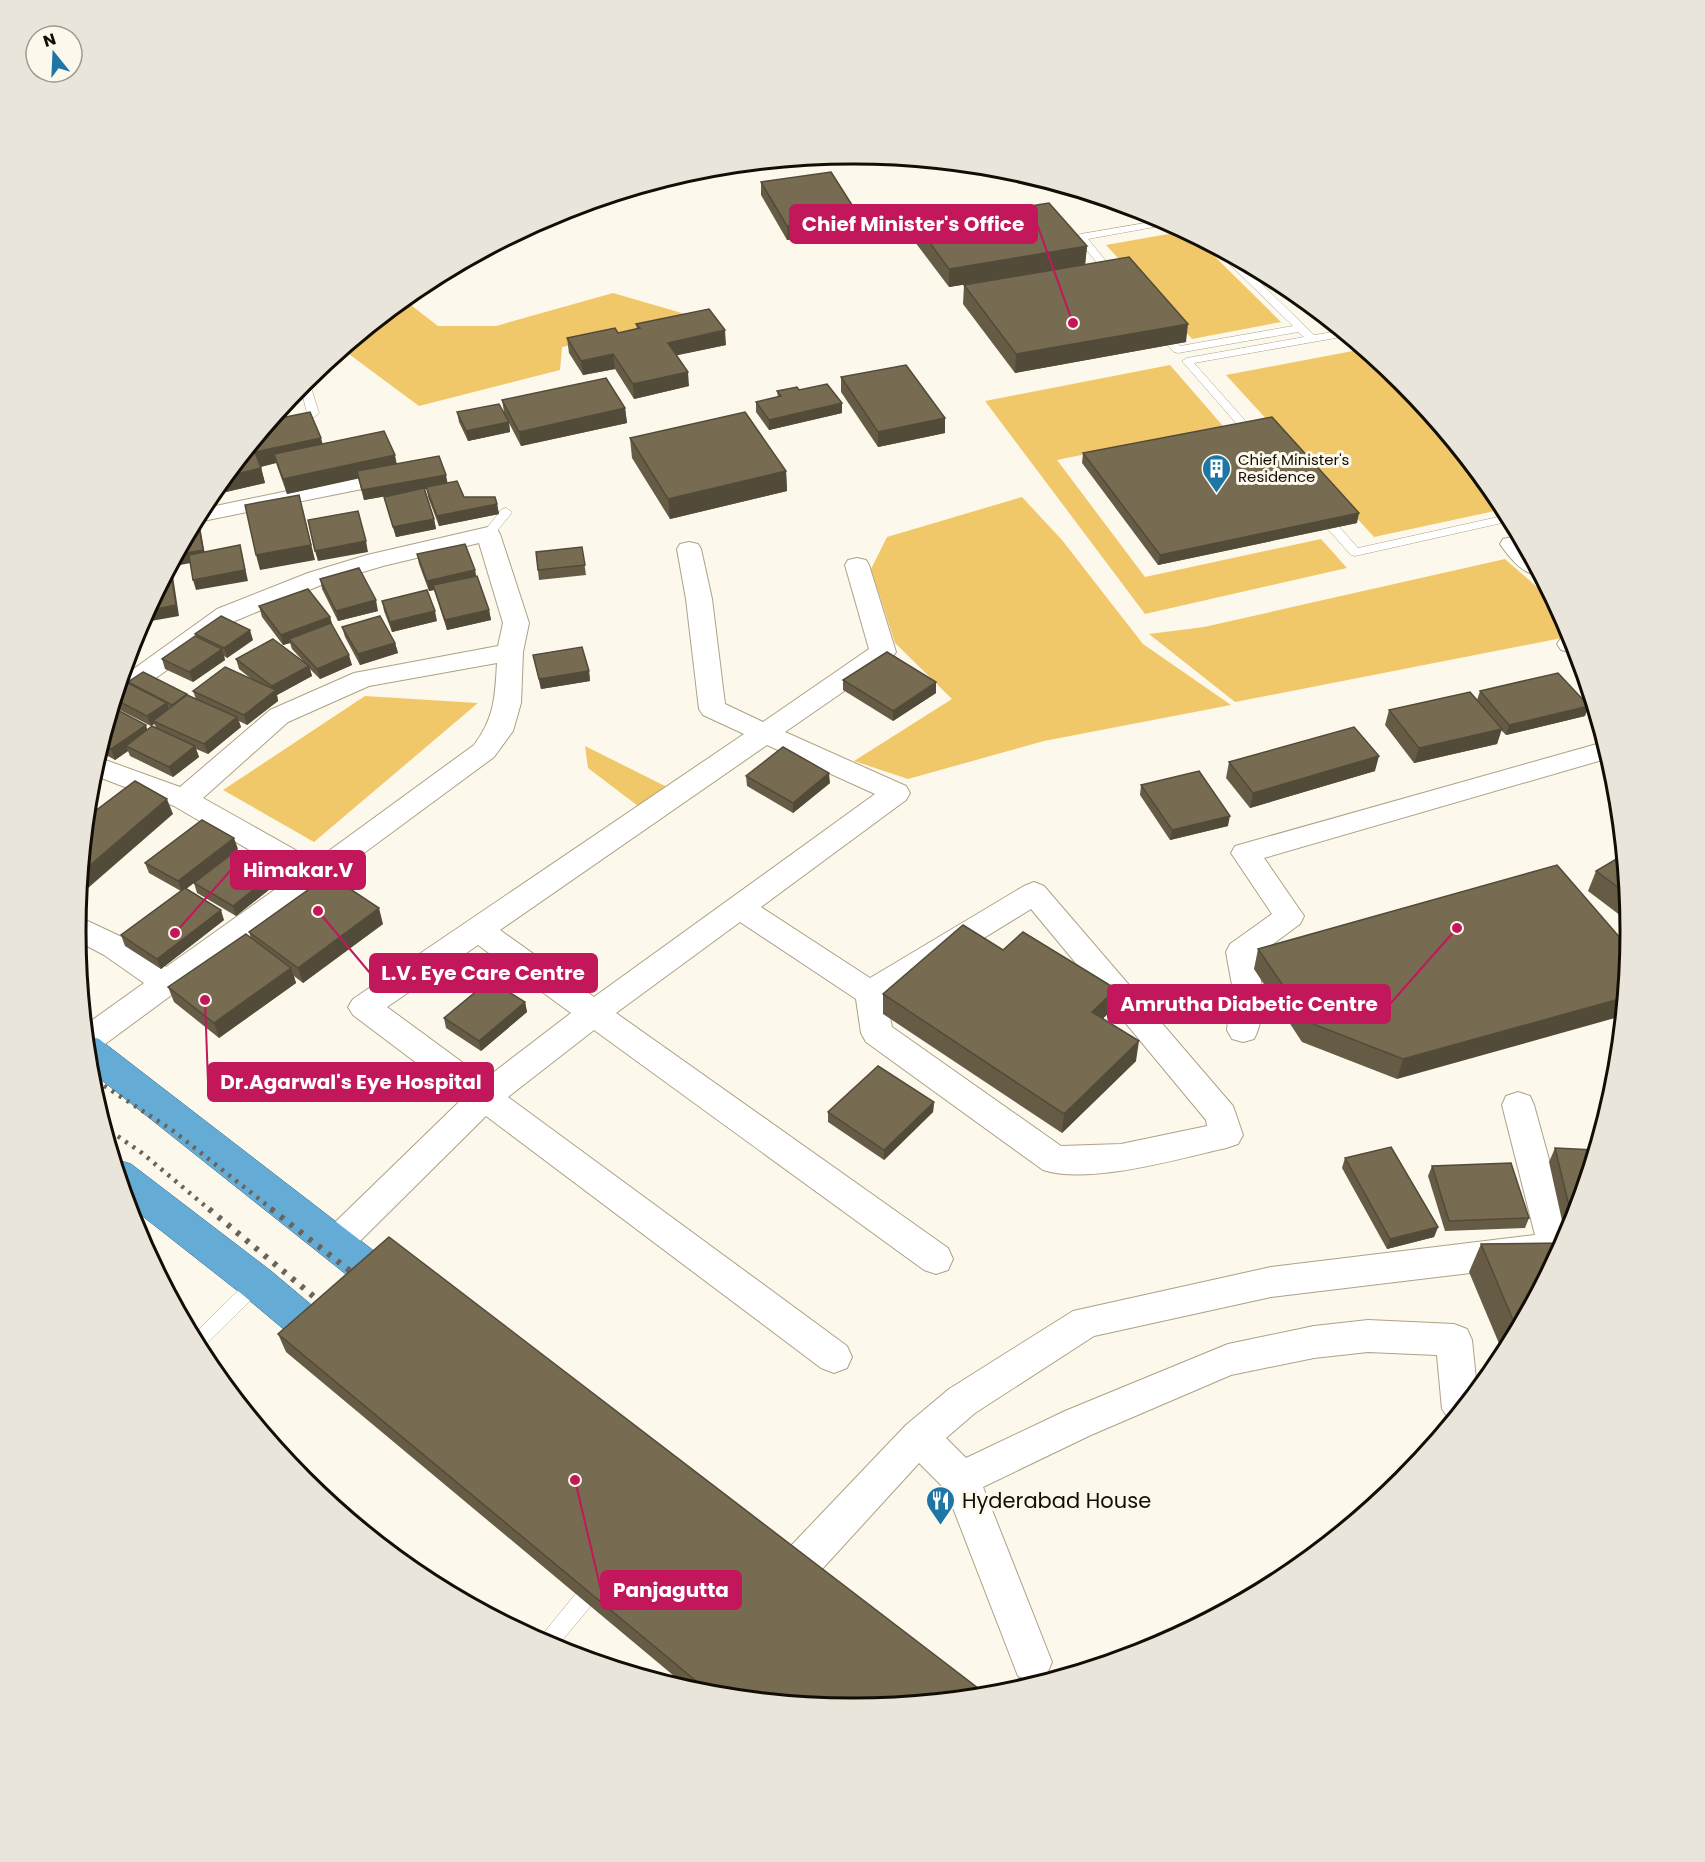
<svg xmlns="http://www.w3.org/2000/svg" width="1705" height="1862" font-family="Poppins,sans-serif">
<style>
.green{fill:#f1c869}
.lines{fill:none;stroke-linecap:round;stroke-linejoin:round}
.service-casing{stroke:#aea185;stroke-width:1}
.minor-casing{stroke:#aea185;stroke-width:2}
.trunk-casing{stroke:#2e6786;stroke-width:1}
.service{fill:#fff;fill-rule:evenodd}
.minor{fill:#fff;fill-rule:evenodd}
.trunk{fill:#64acd6;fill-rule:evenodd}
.rail-far1{stroke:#69645a;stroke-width:4.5;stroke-dasharray:3 6;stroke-linecap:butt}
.rail{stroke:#69645a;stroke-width:6;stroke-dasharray:4 8;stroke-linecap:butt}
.wall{fill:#665c46}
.shaded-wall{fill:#534b39}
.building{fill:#776b51;stroke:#534b39;stroke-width:1.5}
.labels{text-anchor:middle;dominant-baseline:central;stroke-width:6;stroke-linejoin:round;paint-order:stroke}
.far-poi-label{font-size:15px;fill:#130e05;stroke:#fdf8ec;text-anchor:start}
.near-poi-label{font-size:21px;fill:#130e05;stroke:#fdf8ec;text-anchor:start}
.rim{fill:none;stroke:#130e05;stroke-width:3}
.leader{fill:none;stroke:#c2185b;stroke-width:2}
.callout-dot{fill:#c2185b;stroke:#fdf8ec;stroke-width:2}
.callout{fill:#c2185b;stroke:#c2185b;stroke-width:2}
.callout-label{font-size:20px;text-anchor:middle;font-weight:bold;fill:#fff}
</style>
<rect width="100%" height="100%" fill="#fdf8ec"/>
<!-- green -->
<g class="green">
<path d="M1185,231L1195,237L1281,322L1192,339L1106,245Z"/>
<path d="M613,293L699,318L562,347L560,370L419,406L342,349L403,299L438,326H496Z"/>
<path d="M1363,349L1403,381L1499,499L1504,509L1374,537L1226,375Z"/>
<path d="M1170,365L1223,426L1057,460L1145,577L1321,539L1347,568L1145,614L985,401Z"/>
<path d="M1022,497L1062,540L1143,644L1231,705L1044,741L908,779L854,761L952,699L895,643L871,569L887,537Z"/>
<path d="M1505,559C1531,582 1559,603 1572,636L1235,702L1149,634L1204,627Z"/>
<path d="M365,696L478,703L314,842L223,790Z"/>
<path d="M585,746L667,787L638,806L588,768Z"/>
</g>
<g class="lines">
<defs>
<g id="service">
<path d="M1163,220L1171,224L1088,239L1120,278L1115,281L1111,280L1076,237L1081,234Z"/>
<path d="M1220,250L1235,258L1314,335L1340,331L1347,336L1194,363L1257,434L1259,436L1253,439L1249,438L1182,361L1187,358L1304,337L1298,332L1178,353L1174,352L1155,331L1164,329L1180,346L1293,326L1219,254Z"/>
<path d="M308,378L319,413L317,415L301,426L261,432L267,425L294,421L307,413L300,385Z"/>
<path d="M506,508L512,512L510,515L492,537H484L482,534L502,509Z"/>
<path d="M1322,511L1326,512L1358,548L1507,515L1511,521L1355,556L1351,555L1318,518L1316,515Z"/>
<path d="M257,1275L263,1278L266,1283L263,1288L199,1351L192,1336L251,1278Z"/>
<path d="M593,1578L600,1581L603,1588L600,1595L555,1649L538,1640L586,1581Z"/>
</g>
<g id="minor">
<path d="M354,477L362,479L366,484L362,489L193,523L201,509Z"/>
<path d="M488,527L497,529L500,534L529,623L523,652L521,703L513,731L494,757L97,1050L87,1053L84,1026L144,983L104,955L76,940L77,916L126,939L166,967L294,876L174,806L91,774L97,757L180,787L270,710L354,673L498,646L503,623L479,543L383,566L326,583L235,621L124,701L113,703L121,678L217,609L308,573L367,555ZM497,663C495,696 495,717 474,745L315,861L203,798L288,722L369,686Z"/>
<path d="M1512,537L1520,539L1539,575C1524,576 1508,556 1500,544L1503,539Z"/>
<path d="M689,542L698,544L701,549L712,599L725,704L763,722L869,649L845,565L848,560L857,558L866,560L869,565L896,652L892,658L785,732L906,786L910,793L906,800L761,907L870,978L1024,886L1034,882L1044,886L1233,1106L1243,1135L1238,1144L1226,1148C1178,1159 1089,1185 1043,1170L866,1042L861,1033L856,999L740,922L616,1013L948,1248L953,1259L948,1270L936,1274L924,1270L594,1030L508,1097L847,1346L852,1357L847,1368L834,1373L821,1368L486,1116L347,1254L335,1259L323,1254L318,1244L323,1234L463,1098L353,1015L348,1007L353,999L744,734L703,715L699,709L686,599L677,549L680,544ZM767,745L875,794L594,997L500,930ZM1031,909L1206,1120L1207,1126L1121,1144L1061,1146L892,1027L886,998ZM478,945L571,1013L485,1079L387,1007Z"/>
<path d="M1571,636L1576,651L1570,652L1561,650L1557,644L1561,638Z"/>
<path d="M1604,742L1609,758L1264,858L1304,916L1300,924L1257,956C1262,981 1267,1015 1254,1039L1243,1042L1232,1039L1227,1030L1232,985L1226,952L1230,944L1272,914L1231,853L1235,846Z"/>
<path d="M1518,1092L1530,1096L1534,1105L1569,1232L1553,1263L1271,1297L1094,1336L975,1413L946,1438L966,1458L1065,1411L1228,1344L1314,1326L1368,1320L1454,1324L1467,1329L1472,1340L1477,1389L1451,1422L1442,1409L1437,1355L1368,1352L1314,1358L1231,1375L1091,1435L983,1487L1052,1662L1046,1676L1032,1682L1018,1676L946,1490L919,1463L793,1601L779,1606L765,1601L759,1587L765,1573L906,1425L949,1389L1073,1311L1271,1267L1535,1235L1502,1105L1506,1096Z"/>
</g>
<g id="trunk">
<path d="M87,1035L99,1039L409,1278L414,1290L409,1302L395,1307L381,1302L89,1070Z"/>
<path d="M118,1160L131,1164L271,1271L346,1334L352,1346L346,1358L332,1364L318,1358L243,1295L126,1203L114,1161Z"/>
</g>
</defs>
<!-- service casing -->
<use href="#service" class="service-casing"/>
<!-- minor casing -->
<use href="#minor" class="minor-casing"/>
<!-- trunk casing -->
<use href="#trunk" class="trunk-casing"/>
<!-- service -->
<use href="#service" class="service"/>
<!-- minor -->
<use href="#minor" class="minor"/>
<!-- trunk -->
<use href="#trunk" class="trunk"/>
<!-- rail-far1 -->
<g class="rail-far1">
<path d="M89,1076L172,1130L273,1210"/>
<path d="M103,1126L142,1153L210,1210"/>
</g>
<!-- rail -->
<g class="rail">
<path d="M209,1209L331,1311"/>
<path d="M271,1209L363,1281"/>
</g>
</g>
<!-- wall -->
<g class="wall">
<path d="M761,182L859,230L787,240L761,195Z"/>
<path d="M916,224L1087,246L1085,265L949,287L915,242Z"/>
<path d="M964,285L1186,342L1015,373L963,304Z"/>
<path d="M636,324L726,345L677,355L689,386L634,399L615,369L583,375L569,353L567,338L618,333L637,329Z"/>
<path d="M841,377L945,418V433L878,447L841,392Z"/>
<path d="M799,390L842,413L769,430L756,412V402L778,397L777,391Z"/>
<path d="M502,400L625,408L627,423L521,446L509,423L510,432L468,441L459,422L457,412H504Z"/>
<path d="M271,420L323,444L397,463L447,483L464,497L497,504L499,514L439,526L428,497L427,489H425L434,519L436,529L396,537L384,497L393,495L364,500L358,478L287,494L276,463L261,467L265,483L213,495L212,492Z"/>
<path d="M630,438L786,471L787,491L670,519L632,458Z"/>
<path d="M1083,453L1357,523L1158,565L1082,463Z"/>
<path d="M582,547L586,575L539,580L536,552Z"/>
<path d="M417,554L475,570L476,577L489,610L491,620L447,630L434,590L429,591L419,564Z"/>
<path d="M320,579L378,611L338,621L322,589Z"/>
<path d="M382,601L437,621L392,632L384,611Z"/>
<path d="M259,606L330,617L332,625L352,665L320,679L310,669L312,676L277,695L278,701L247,725L239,721L241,727L208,754L196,749L199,757L173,777L130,756L128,751L115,760L99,751L112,707L147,730L156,727L154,724L151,726L112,706L117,690L187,695L196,699L193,691L254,681L239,669L236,659L304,662L292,649L290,643L283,645L262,617Z"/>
<path d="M342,627L395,643L398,653L360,665L345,637Z"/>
<path d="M195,634L253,640L227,658L224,656L225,660L193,682L165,669L162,659L196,637Z"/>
<path d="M533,655L589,671L590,681L541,689Z"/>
<path d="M843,680L936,693L893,721L843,690Z"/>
<path d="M1480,691L1585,716L1506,735L1501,730L1497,744L1414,763L1385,725L1389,710L1477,700Z"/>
<path d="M1229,762L1375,771L1250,808L1226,778Z"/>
<path d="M746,776L830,783L793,813L747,786Z"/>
<path d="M1141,785L1228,826L1170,840L1140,795Z"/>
<path d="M238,849L186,889L224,920L161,969L125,946L121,935L181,891L149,873L145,863Z"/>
<path d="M1623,855L1629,922L1588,891L1596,871Z"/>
<path d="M1557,865L1397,1079L1302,1042L1254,969L1258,949Z"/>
<path d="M194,883L275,885L236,916L197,893Z"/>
<path d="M383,924L303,983L294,976L296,983L219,1038L174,1002L168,987L251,938L249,932Z"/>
<path d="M1003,950L1116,989L1113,1009L1103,1018L1136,1061L1062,1133L883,1014V994Z"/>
<path d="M525,1002L527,1012L481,1051L446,1028L444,1018Z"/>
<path d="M934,1102L933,1112L884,1160L828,1122V1112Z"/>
<path d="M1555,1148L1595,1150L1572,1226L1563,1225L1549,1162Z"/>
<path d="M1345,1158L1438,1227L1434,1237L1387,1249L1342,1168Z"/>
<path d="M1432,1166L1529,1218L1525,1228L1445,1231L1428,1176Z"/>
<path d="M1563,1243L1504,1353H1503L1469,1272L1481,1244Z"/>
<path d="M278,1334L852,1708L700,1693L692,1691L286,1352Z"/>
</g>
<!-- shaded-wall -->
<g class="shaded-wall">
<path d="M859,216V230L787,240V226Z"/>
<path d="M1087,246L1085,265L949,287V269Z"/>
<path d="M1188,324L1186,342L1015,373L1016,354Z"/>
<path d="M725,330L726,345L669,357L668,343Z"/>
<path d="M613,354L615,369L583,375L581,361Z"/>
<path d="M688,372L689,386L634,399L633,384Z"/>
<path d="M842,403V413L769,430V420Z"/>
<path d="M625,408L627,423L521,446L519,432Z"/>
<path d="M945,418V433L878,447V432Z"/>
<path d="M509,422L510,432L468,441L466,431Z"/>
<path d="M321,438L325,452L274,454L276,463L259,467L255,452Z"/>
<path d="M395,455L398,470L287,494L283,479Z"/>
<path d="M261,468L265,483L213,495L212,492L224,477Z"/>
<path d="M786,471L787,491L670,519L668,499Z"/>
<path d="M446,475L448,485L364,500L362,490Z"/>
<path d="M497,504L499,514L439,526L437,516Z"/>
<path d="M303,510L315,560L260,570L256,555Z"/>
<path d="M1359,513L1357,523L1158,565L1160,555Z"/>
<path d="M197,516L200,526L206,560L170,567L173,576L179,616L140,623Z"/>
<path d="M434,519L436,529L396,537L393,527Z"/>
<path d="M366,541L368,552L318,561L315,551Z"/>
<path d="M240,545L248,581L196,590L193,580Z"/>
<path d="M475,570L477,581L433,585L434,590L429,591L427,581Z"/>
<path d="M376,600L378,611L338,621L336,611Z"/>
<path d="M489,610L491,620L447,630L445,620Z"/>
<path d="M435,611L437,621L392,632L390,622Z"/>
<path d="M330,617L333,627L289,639L290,643L283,645L281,635Z"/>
<path d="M250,630L253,640L227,658L224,648Z"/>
<path d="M395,643L398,653L360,665L358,654Z"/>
<path d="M222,649L225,660L193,682L189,672Z"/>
<path d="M349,655L352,665L320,679L317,669Z"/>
<path d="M309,666L312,676L277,695L278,701L247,725L244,715L273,692L272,686Z"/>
<path d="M589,671L590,681L541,689L539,679Z"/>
<path d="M936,682V693L893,721V711Z"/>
<path d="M167,703L170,713L153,721L154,724L151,726L147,716Z"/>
<path d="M1589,706L1585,716L1506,735L1509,725Z"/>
<path d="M237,717L241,727L208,754L204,744Z"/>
<path d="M146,725L149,735L126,746L128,751L115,760L111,749Z"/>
<path d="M1502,729L1497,744L1414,763L1419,748Z"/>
<path d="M195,746L199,757L173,777L169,767Z"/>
<path d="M1379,756L1375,771L1250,808L1253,793Z"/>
<path d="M829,773L830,783L793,813V803Z"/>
<path d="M167,799L173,814L80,895L79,892L81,873Z"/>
<path d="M1230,816L1228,826L1170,840L1172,830Z"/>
<path d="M234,838L238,849L182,892L178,881Z"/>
<path d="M272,875L275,885L236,916L233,906Z"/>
<path d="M379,908L383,924L303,983L298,968Z"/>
<path d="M221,910L224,920L161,969L157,959Z"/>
<path d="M291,968L296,983L219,1038L214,1023Z"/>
<path d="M1116,989L1113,1009L1090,1031L1092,1012Z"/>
<path d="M1623,998L1622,1016L1397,1079L1403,1059Z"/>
<path d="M525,1002L527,1012L481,1051L479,1041Z"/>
<path d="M1139,1041L1136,1061L1062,1133L1064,1114Z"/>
<path d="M934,1102L933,1112L884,1160V1150Z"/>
<path d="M1438,1227L1434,1237L1387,1249L1390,1239Z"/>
</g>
<!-- building -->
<g class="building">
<path d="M831,172L859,216L787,226L761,182Z"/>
<path d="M1049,203L1087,246L949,269L916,224Z"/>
<path d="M1129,257L1188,324L1016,354L964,285Z"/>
<path d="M709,309L725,330L668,343L688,372L633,384L613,354L581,361L567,338L615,328L618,333L640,328L636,324Z"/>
<path d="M906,365L945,418L878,432L841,377Z"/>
<path d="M606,378L625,408L519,432L502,400Z"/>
<path d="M827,384L842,403L769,420L756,402L781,396L777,391L797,387L799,390Z"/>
<path d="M499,404L509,422L466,431L457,412Z"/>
<path d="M310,412L321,438L255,452L261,468L224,477L271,420Z"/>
<path d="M745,412L786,471L668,499L630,438Z"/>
<path d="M1272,417L1359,513L1160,555L1083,453Z"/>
<path d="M384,431L395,455L283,479L274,454Z"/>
<path d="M439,456L446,475L362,490L357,471Z"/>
<path d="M457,481L464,497H495L497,504L437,516L426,487Z"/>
<path d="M424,488L434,519L393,527L384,497Z"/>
<path d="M299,495L311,545L256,555L245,505Z"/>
<path d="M358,511L366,541L315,551L308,520Z"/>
<path d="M197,516L203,550L176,555Z"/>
<path d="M465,544L475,570L427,581L417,554Z"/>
<path d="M240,545L245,570L193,580L189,555Z"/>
<path d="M582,547L585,565L538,570L536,552Z"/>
<path d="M170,566L176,605L146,611Z"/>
<path d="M359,568L376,600L336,611L320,579Z"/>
<path d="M477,576L489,610L445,620L433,585Z"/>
<path d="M308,589L330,617L281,635L259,606Z"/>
<path d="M427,590L435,611L390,622L382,601Z"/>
<path d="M221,616L250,630L224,648L195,634Z"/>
<path d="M380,616L395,643L358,654L342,627Z"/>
<path d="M331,623L349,655L317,669L289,639Z"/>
<path d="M195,636L222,649L189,672L162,659Z"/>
<path d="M273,639L309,666L272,686L236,659Z"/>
<path d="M582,647L589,671L539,679L533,655Z"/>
<path d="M887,652L936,682L893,711L843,680Z"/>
<path d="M225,667L276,690L244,715L193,691Z"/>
<path d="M143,672L187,694L172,705L128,682Z"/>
<path d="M1558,673L1589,706L1509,725L1480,691Z"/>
<path d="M128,683L167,703L147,716L114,699L117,690Z"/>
<path d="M1470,692L1502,729L1419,748L1389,710Z"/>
<path d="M187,695L237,717L204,744L153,721Z"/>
<path d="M112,707L146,725L111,749L101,744Z"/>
<path d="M152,726L195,746L169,767L126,746Z"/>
<path d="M1354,727L1379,756L1253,793L1229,762Z"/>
<path d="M783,747L829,773L793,803L746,776Z"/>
<path d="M1199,771L1230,816L1172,830L1141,785Z"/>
<path d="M135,781L167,799L81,873L86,818Z"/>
<path d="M202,820L234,838L178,881L145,863Z"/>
<path d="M233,853L272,875L233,906L194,883Z"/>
<path d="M1623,855L1626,893L1596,871Z"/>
<path d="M1557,865L1628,947L1623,998L1403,1059L1308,1022L1258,949Z"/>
<path d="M329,875L379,908L298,968L249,932Z"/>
<path d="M185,888L221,910L157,959L121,935Z"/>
<path d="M963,925L1003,950L1023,932L1116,989L1092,1012L1139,1041L1064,1114L883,994Z"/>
<path d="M246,934L291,968L214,1023L168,987Z"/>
<path d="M490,980L525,1002L479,1041L444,1018Z"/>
<path d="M878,1066L934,1102L884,1150L828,1112Z"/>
<path d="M1391,1147L1438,1227L1390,1239L1345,1158Z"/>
<path d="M1555,1148L1595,1150L1576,1211L1570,1210Z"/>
<path d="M1511,1163L1529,1218L1449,1221L1432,1166Z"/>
<path d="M389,1237L987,1695L852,1708L713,1695L278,1334Z"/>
<path d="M1563,1243L1518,1327H1516L1481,1244Z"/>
</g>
<!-- icons -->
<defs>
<symbol id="building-pin" viewBox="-11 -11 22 30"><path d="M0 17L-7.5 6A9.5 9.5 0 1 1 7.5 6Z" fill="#1e76a5" stroke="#fdf8ec"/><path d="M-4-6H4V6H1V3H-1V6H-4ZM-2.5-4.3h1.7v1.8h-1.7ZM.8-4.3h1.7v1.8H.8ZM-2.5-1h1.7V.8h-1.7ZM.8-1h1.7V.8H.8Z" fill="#fff"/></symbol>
<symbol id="restaurant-pin" viewBox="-11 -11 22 30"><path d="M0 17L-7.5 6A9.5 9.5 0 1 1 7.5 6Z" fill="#1e76a5" stroke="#fdf8ec"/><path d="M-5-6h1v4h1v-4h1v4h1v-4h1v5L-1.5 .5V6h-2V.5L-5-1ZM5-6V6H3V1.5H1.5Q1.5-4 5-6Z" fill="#fff"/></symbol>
</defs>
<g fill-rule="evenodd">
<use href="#building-pin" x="1200" y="452" width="33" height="45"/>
<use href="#restaurant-pin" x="924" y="1484" width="33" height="45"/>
</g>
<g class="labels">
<!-- far-poi labels -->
<g class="far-poi-label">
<text x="1238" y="459">Chief Minister's<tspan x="1238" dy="17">Residence</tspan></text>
</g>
<!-- near-poi labels -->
<g class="near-poi-label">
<text x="962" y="1500">Hyderabad House</text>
</g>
</g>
<!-- crop -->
<path d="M0 0H1705V1862H0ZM86 931a767 767 0 1 1 1534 0a767 767 0 1 1-1534 0Z" fill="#eae5da" fill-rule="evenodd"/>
<path class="rim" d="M86 931a767 767 0 1 1 1534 0a767 767 0 1 1-1534 0Z"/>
<!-- callouts -->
<path class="leader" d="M1073 323L1037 224M175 933L231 870M318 911L370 973M1457 928L1390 1004M205 1000L208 1082M575 1480L601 1590"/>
<g class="callout-dot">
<circle cx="1073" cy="323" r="6"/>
<circle cx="175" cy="933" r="6"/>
<circle cx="318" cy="911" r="6"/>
<circle cx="1457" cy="928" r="6"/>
<circle cx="205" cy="1000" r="6"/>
<circle cx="575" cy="1480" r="6"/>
</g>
<g class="callout">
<rect x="790" y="205" width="247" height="38" rx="6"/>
<rect x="231" y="851" width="134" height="38" rx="6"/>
<rect x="370" y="954" width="227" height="38" rx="6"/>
<rect x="1108" y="985" width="282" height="38" rx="6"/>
<rect x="208" y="1063" width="285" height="38" rx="6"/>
<rect x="601" y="1571" width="140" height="38" rx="6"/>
</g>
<g class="callout-label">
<text x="913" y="231">Chief Minister's Office</text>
<text x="298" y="877">Himakar.V</text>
<text x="483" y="980">L.V. Eye Care Centre</text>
<text x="1249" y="1011">Amrutha Diabetic Centre</text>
<text x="351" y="1089">Dr.Agarwal's Eye Hospital</text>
<text x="671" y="1597">Panjagutta</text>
</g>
<!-- north arrow -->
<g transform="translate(54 54) rotate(342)"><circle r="28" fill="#fdf8ec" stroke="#9f9a90" stroke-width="1.5"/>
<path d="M0-4.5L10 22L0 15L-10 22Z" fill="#1e76a5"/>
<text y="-9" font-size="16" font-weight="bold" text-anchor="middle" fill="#130e05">N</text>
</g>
</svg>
